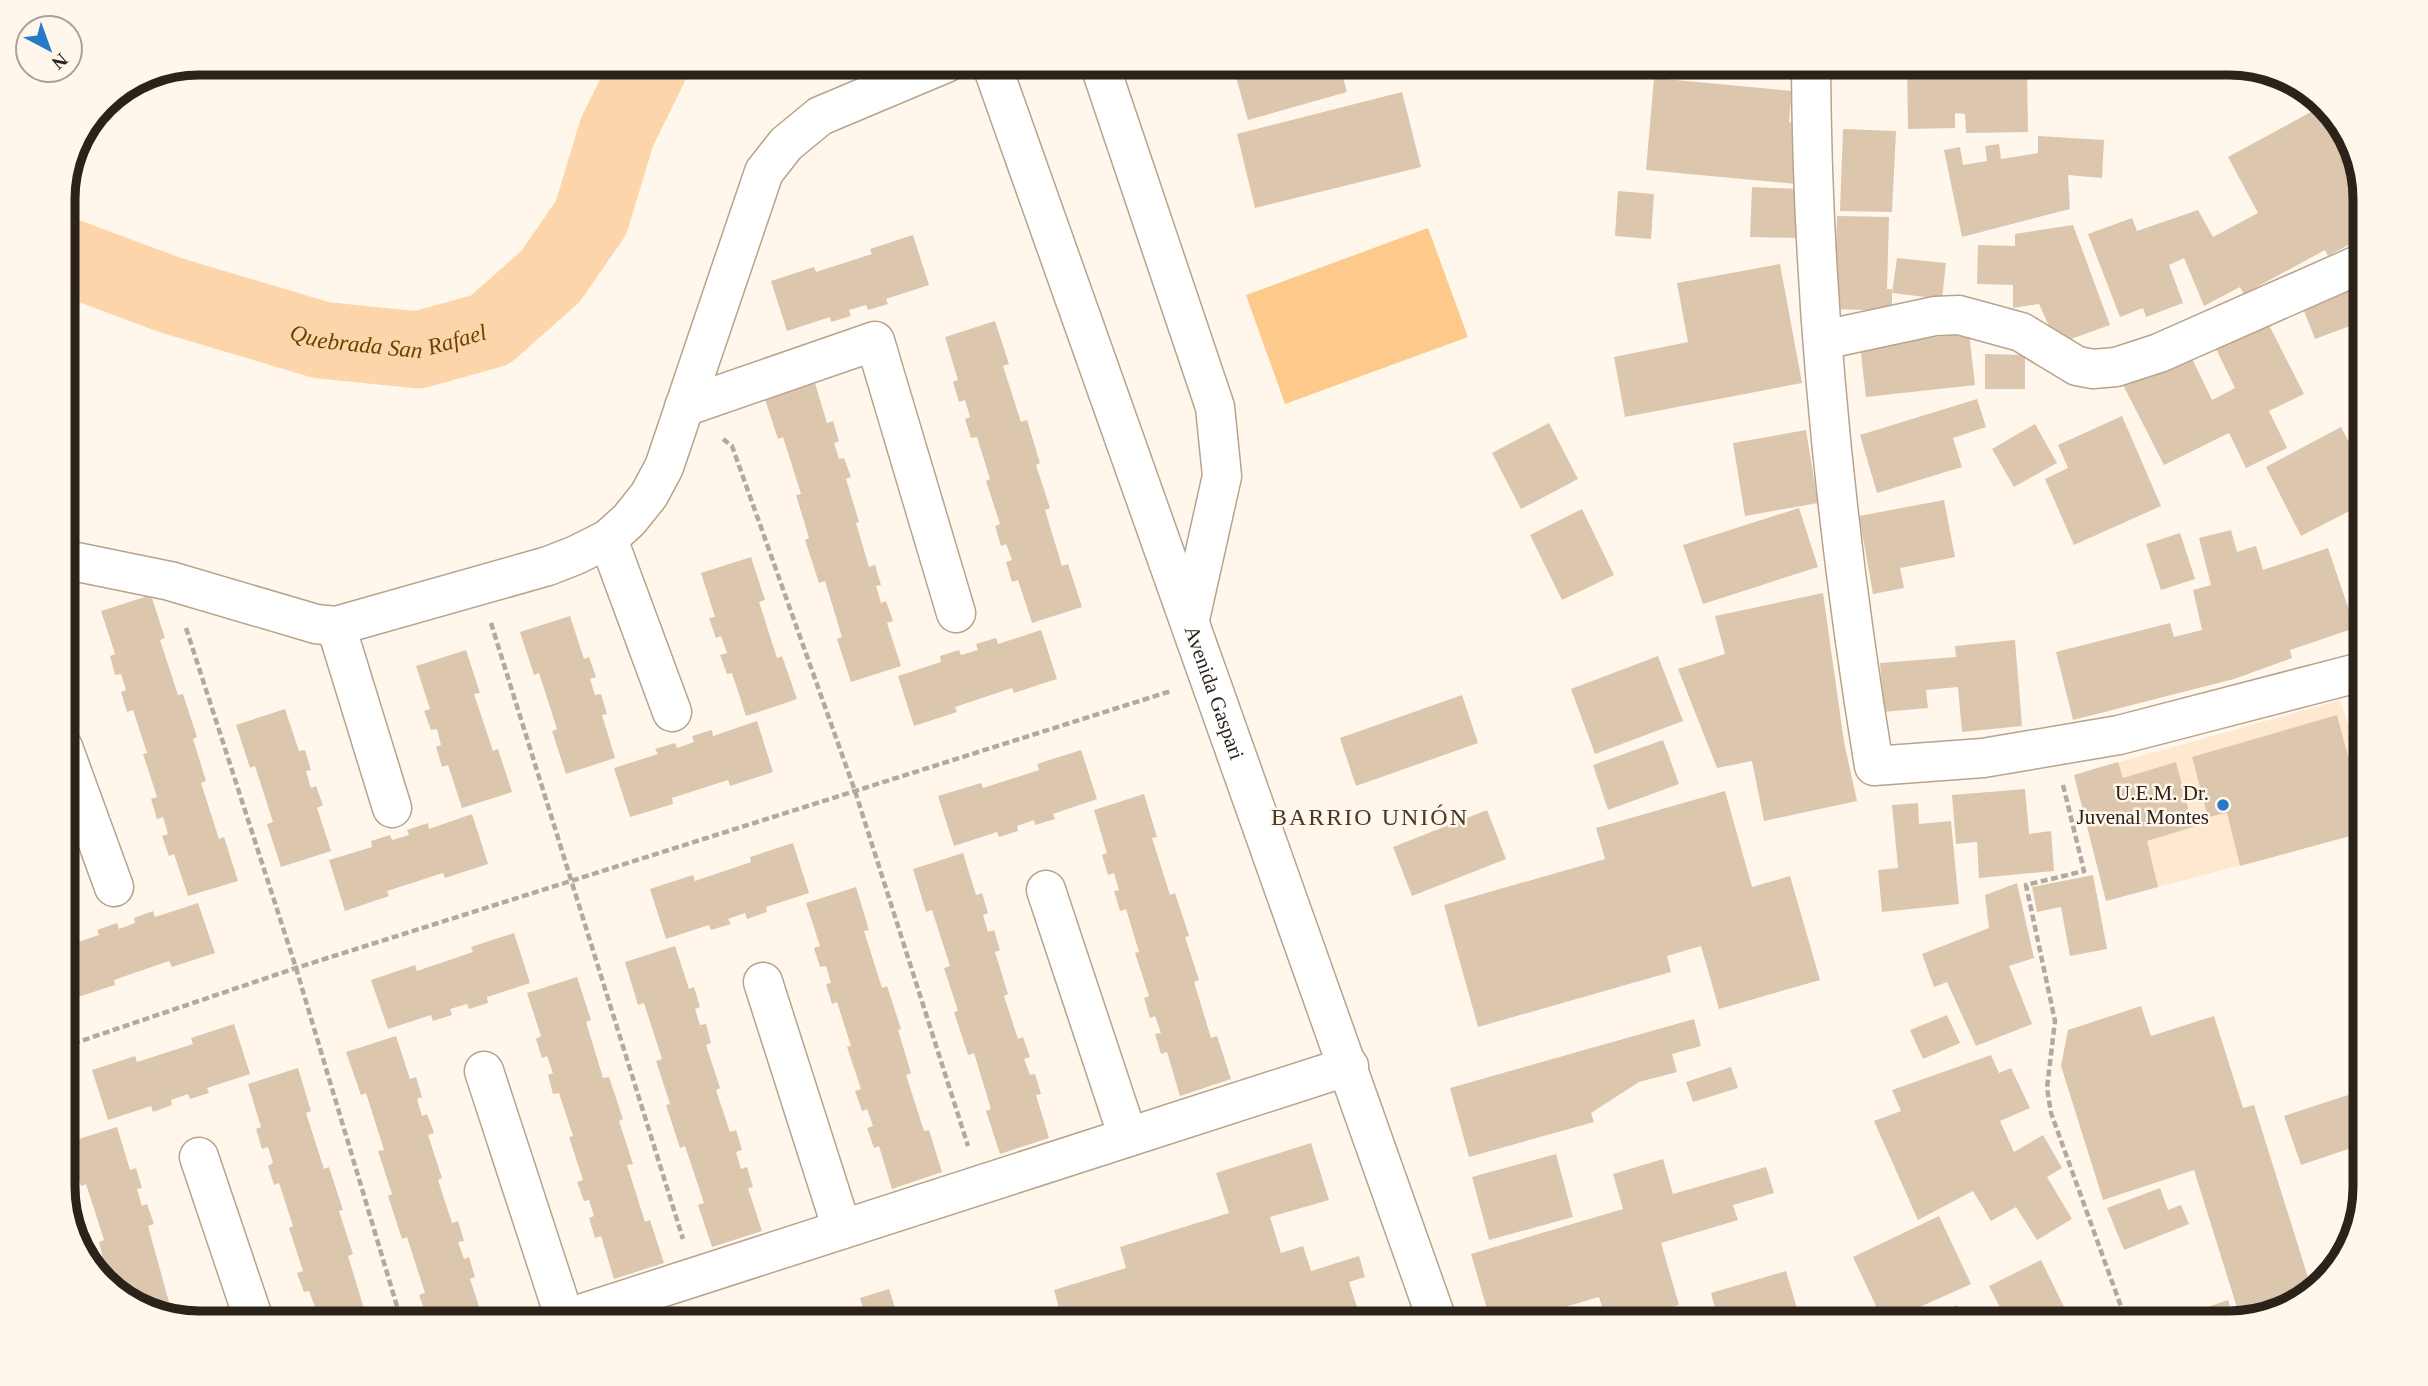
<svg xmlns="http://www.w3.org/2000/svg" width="2428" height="1386" font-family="Georgia,serif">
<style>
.built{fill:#fee8cf}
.grass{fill:#fdca8c}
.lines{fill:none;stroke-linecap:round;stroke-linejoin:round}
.river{stroke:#fcd6aa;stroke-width:77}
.building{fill:#dcc7ae}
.minor-casing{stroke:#b8a38c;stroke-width:41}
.path{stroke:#b2a9a0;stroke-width:4.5;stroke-dasharray:7 3.5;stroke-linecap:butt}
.minor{stroke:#fff;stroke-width:38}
.poi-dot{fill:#267ac8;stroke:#fff6ec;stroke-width:2.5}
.labels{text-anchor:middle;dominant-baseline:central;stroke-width:5;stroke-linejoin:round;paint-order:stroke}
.street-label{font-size:21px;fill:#2b231a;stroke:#fff6ec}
.poi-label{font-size:21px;fill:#2b231a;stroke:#fff6ec;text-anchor:end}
.water-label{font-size:23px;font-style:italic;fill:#6b4301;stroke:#fff6ec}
.quarter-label{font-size:24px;letter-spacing:2px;fill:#493823;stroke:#fff6ec}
.rim{fill:none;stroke:#2b231a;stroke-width:9}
</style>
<rect width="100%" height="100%" fill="#fff6ec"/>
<!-- built -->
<path class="built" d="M2340,700L2365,777V832L2106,901L2074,775Z"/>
<!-- grass -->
<path class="grass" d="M1428,228L1468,337L1285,404L1246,295Z"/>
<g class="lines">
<!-- river -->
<path class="river" id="s1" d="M63,255L170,295L321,340L418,350L490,330L550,277L591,218L617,132L651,63"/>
</g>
<!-- building -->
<g class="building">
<path d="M1232,63H1339L1347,92L1248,120Z"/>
<path d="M1666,63H1714L1715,72L1669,79Z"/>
<path d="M1907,63H2027L2028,132L1966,133L1965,114L1955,113V128L1908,129Z"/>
<path d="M2145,63H2206L2207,72L2146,76Z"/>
<path d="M1654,78L1792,91L1789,122L1803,124L1797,184L1646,170Z"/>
<path d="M1402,92L1421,167L1255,208L1237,134Z"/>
<path d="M2322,106L2347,131L2365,190V236L2328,256L2325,250L2244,294L2240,287L2204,306L2184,258L2169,265L2183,303L2146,317L2143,308L2120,317L2088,234L2132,218L2137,231L2198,210L2213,237L2258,213L2228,157Z"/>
<path d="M1843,129L1896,131L1892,212L1840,211Z"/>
<path d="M2038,136L2104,140L2102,178L2068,175L2070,209L1962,237L1944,150L1960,147L1963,165L1987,161L1985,146L1999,144L2001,159L2038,153Z"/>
<path d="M1752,187L1800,189L1798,238L1750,237Z"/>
<path d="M1618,191L1654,194L1651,239L1615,236Z"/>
<path d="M1837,216L1889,217L1887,289H1892V311L1835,309Z"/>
<path d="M2073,225L2110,325L2057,344L2039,304L2013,308V285L1977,284L1978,245L2015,246V234Z"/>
<path d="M913,235L929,285L886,299L888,304L868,310L866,305L849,310L851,316L831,322L830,317L787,331L771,281L814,267L816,272L872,254L870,249Z"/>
<path d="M1897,258L1946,263L1942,299L1892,293Z"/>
<path d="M1780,264L1802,383L1625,417L1614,357L1688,342L1677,283Z"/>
<path d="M2348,286L2361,322L2315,339L2301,303Z"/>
<path d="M995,321L1009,364L1003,366L1021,422L1027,420L1040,463L1036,465L1050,508L1045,510L1062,566L1068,564L1082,607L1032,623L1018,580L1012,582L1006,562L1012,560L1006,544L1001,546L995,526L1000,524L986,481L990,479L977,437L971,438L965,419L970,417L965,400L959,402L953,382L958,380L945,337Z"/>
<path d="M2268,323L2304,394L2269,411L2287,448L2246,468L2229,433L2164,465L2121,381L2187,348L2212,400L2235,388L2216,349Z"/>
<path d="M1969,333L1975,385L1866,397L1860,346Z"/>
<path d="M1985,354L2025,355V389H1985Z"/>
<path d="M814,380L827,423L833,421L839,441L834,443L839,459L844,458L851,477L846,479L859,522L856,523L869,567L875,565L881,585L876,586L881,603L886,601L893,621L887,623L901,666L851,682L837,639L842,637L825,581L819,583L805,540L809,538L796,495L801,494L783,437L778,439L764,396Z"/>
<path d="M1977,399L1986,427L1953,438L1962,467L1877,493L1860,435Z"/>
<path d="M2122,416L2161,506L2074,545L2045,479L2068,468L2058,445Z"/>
<path d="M1549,423L1578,479L1521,509L1492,453Z"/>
<path d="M2035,424L2057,463L2014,487L1992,449Z"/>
<path d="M2341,427L2365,472V503L2301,536L2266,467Z"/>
<path d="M1806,430L1818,503L1745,516L1733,443Z"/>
<path d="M1944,500L1955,557L1900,568L1904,588L1873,594L1859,516Z"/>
<path d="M1799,508L1818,567L1703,604L1683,545Z"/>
<path d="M1582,509L1614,575L1562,600L1530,535Z"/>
<path d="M2231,530L2237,552L2256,546L2263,570L2328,548L2355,628L2290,650L2292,658L2234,679L2073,720L2056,652L2170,623L2174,637L2202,630L2193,590L2211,585L2199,538Z"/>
<path d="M2180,533L2195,579L2161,590L2146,544Z"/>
<path d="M751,557L765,600L759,602L777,658L782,656L797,699L746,716L732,673L727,674L720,655L727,653L721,636L716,638L709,618L715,617L701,573Z"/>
<path d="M1823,593L1844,742L1857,801L1764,821L1752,761L1717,768L1678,669L1725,654L1715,616Z"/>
<path d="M151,595L165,638L160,640L178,695L183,694L197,737L193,739L206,781L201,783L219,839L224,837L238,881L188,896L174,854L169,856L162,836L168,834L163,817L157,819L151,799L157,797L143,754L147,753L133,710L127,712L121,692L126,690L121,674L115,675L110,656L115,654L101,611Z"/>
<path d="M570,616L584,659L589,657L596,677L590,679L595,695L601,694L607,714L602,715L615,758L566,774L552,731L557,729L539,673L534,675L520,632Z"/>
<path d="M1041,630L1057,679L1014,693L1012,688L955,707L957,712L914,726L898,676L941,662L940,656L959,650L961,655L978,650L976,644L996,638L998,644Z"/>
<path d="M2015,640L2022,726L1962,732L1958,687L1926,690L1928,708L1884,712L1880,663L1956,657L1955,646Z"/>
<path d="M466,650L480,693L474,694L493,751L498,749L512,792L462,808L448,765L442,767L436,747L441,745L437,729L431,730L424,711L430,709L416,666Z"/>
<path d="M1658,656L1683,721L1595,754L1571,689Z"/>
<path d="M1462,695L1478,743L1356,786L1340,738Z"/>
<path d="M285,709L299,751L305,750L311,770L306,771L311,788L316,786L323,805L317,808L331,851L281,867L267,824L273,822L255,766L250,768L236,725Z"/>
<path d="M2365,714V760H2364L2352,718Z"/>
<path d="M2337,715L2348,756L2358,754L2365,777V832L2240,866L2227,813L2208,817L2192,757Z"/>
<path d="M757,721L773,772L730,786L728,780L672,798L673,804L630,817L614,768L658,754L655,749L675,743L677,748L694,742L692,736L712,730L713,736Z"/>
<path d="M1663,740L1679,784L1608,810L1593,765Z"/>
<path d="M1081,750L1097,799L1053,814L1055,819L1035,825L1034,820L1017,826L1018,831L999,837L997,832L954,846L938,796L981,783L983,788L1039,770L1037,764Z"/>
<path d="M2118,762L2123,778L2176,762L2193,827L2147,841L2158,887L2106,901L2074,775Z"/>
<path d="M2025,789L2029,834L2051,831L2054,871L1979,878L1977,842L1956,844L1952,795Z"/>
<path d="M1725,791L1752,887L1790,876L1820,980L1719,1009L1701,946L1667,956L1671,972L1478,1027L1444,905L1605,859L1596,828Z"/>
<path d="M1144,794L1157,837L1152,838L1170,895L1175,893L1189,936L1185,937L1199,980L1194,982L1211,1038L1217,1036L1231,1079L1180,1096L1167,1052L1161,1054L1155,1034L1161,1033L1155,1016L1150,1018L1144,998L1149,996L1135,953L1139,952L1126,909L1120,911L1114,891L1119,890L1114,873L1108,875L1102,855L1107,853L1094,810Z"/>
<path d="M1918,803L1919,824L1951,821L1959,904L1882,912L1878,870L1898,868L1892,805Z"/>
<path d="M1487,810L1506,859L1412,896L1393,847Z"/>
<path d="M472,814L488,864L445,878L443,873L387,891L389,896L345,911L329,860L372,847L371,841L390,835L392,840L409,835L407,830L428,823L429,829Z"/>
<path d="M793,843L809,893L766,907L767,912L747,919L745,913L728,919L731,924L711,930L709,925L666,939L650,889L693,875L695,881L751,862L750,857Z"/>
<path d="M963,853L976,895L982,893L988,913L983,915L988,932L994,930L1000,950L995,952L1008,994L1004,996L1018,1039L1023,1037L1030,1057L1024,1059L1030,1075L1035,1074L1041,1094L1036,1095L1049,1138L1000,1154L986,1111L991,1109L974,1053L968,1055L954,1012L958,1011L944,968L950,966L932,910L926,912L913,869Z"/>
<path d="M2093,875L2107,949L2070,956L2061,907L2037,912L2032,887Z"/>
<path d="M2017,883L2034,958L2009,966L2032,1024L1976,1046L1947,982L1934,987L1922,954L1989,928L1985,895Z"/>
<path d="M856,887L869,930L864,931L882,988L887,986L901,1029L898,1030L911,1073L906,1075L924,1131L929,1130L942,1172L892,1189L879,1146L874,1148L867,1128L873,1126L867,1109L862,1111L855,1091L861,1089L847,1047L851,1046L837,1002L832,1004L826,984L831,983L826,966L820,967L814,948L820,946L806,903Z"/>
<path d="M198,903L215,953L172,967L169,961L114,980L115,985L72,999L63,973V947L99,935L97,930L117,923L119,929L135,923L134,918L153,911L155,917Z"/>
<path d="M514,933L530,983L487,997L488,1003L469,1009L467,1004L450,1009L452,1015L433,1021L431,1015L388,1029L371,980L415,965L417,971L473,952L471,947Z"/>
<path d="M675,946L689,989L694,987L700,1007L695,1009L700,1025L706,1024L711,1043L706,1045L720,1088L716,1090L730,1132L736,1130L742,1150L736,1152L741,1169L747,1167L753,1187L748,1188L762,1231L712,1247L698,1205L704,1203L685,1146L680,1148L666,1105L670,1104L656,1061L662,1059L644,1003L638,1005L625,962Z"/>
<path d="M577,977L591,1020L586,1022L603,1078L609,1077L623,1119L619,1121L633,1164L627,1165L645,1222L650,1220L664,1263L614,1279L601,1236L595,1238L589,1218L594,1216L589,1200L584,1201L577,1182L583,1180L569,1137L573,1136L559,1093L553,1094L548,1075L553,1073L547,1056L542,1058L536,1039L541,1036L527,993Z"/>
<path d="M2141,1006L2151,1036L2214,1016L2243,1108L2254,1105L2312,1290L2239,1314L2194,1170L2103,1200L2061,1066L2068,1030Z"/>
<path d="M1947,1015L1960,1043L1923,1059L1910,1030Z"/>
<path d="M1694,1019L1701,1046L1672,1054L1677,1072L1639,1082L1591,1113L1594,1122L1469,1157L1450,1088Z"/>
<path d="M234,1024L250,1074L207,1088L209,1093L190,1099L188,1094L171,1100L172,1105L153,1112L151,1106L108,1120L92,1070L135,1056L137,1062L193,1044L191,1038Z"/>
<path d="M396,1036L410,1079L416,1077L422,1097L417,1099L422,1116L427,1114L434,1133L428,1135L442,1178L438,1180L452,1223L458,1221L464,1241L458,1242L464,1259L469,1257L475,1277L470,1279L484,1322L480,1323H429L419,1295L425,1293L407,1237L402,1239L388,1196L392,1194L378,1151L384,1150L366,1093L361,1095L346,1052Z"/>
<path d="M1991,1055L1999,1073L2011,1068L2030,1108L2000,1121L2014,1152L2043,1135L2062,1168L2047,1177L2072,1219L2037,1240L2016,1207L1991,1221L1973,1191L1918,1220L1874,1121L1901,1111L1892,1090Z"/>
<path d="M1731,1067L1738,1088L1693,1102L1686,1082Z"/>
<path d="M298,1068L311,1111L306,1113L324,1169L329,1167L343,1210L339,1211L353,1254L348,1256L365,1312L371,1310L375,1323H314L309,1309L315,1307L309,1291L304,1292L297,1273L303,1271L289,1228L293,1226L279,1183L274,1185L268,1166L273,1163L268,1147L262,1149L256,1129L261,1127L248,1084Z"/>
<path d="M2348,1095L2363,1144L2301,1165L2284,1116Z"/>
<path d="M117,1127L130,1170L136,1168L142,1188L137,1189L142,1206L147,1204L154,1224L148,1226L172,1313L178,1311L180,1318L131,1305L110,1286L99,1242L104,1240L86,1184L81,1186L66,1143Z"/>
<path d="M1311,1143L1329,1200L1270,1217L1281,1253L1303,1246L1311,1271L1359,1256L1365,1277L1349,1282L1362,1323H1221L1219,1318L1202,1323H1063L1054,1290L1126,1268L1120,1247L1229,1213L1216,1173Z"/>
<path d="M1556,1154L1573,1217L1489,1240L1472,1177Z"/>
<path d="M1663,1159L1673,1194L1766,1167L1774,1193L1733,1205L1738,1220L1661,1243L1679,1305L1607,1323L1599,1297L1510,1323H1491L1471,1254L1623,1209L1613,1174Z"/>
<path d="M2160,1188L2168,1210L2181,1205L2189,1224L2124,1250L2107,1208Z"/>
<path d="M1939,1216L1971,1284L1884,1323L1853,1257Z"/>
<path d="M2041,1260L2072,1323H2008L1989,1286Z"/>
<path d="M1786,1271L1801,1322L1719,1323L1711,1293Z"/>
<path d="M889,1289L900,1323H868L860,1298Z"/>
<path d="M2228,1300L2235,1322L2162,1323Z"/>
<path d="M1957,1305L1964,1323H1915Z"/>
</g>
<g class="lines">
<defs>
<g id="minor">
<path id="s2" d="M991,63L1438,1323"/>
<path d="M1099,63L1215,407L1222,476L1190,619"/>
<path d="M1811,63C1812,298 1836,534 1874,766L1983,758L2119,735L2365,671"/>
<path d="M1823,340L1935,316L1959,315L2021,332L2077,366L2093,369L2116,367L2159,353L2365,262"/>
<path d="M684,407L875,341L956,613"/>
<path d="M608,539L672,712"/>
<path d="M63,563L77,562L170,581L316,624L336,626L548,566L576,555L608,539L629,520L649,495L664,467L764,172L786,144L820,116L946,63"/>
<path d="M336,626L392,808"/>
<path d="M63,747L114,887"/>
<path d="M1046,890L1128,1137"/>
<path d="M763,982L842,1229"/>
<path d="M484,1071L565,1319"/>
<path d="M199,1157L255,1323"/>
<path d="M552,1323L1349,1066"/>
</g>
</defs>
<!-- minor casing -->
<use href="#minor" class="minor-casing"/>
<!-- path -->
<g class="path">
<path d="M723,439L732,446L855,791L968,1146"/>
<path d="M491,623L683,1239"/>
<path d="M186,628L296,968L402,1323"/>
<path d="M2063,785L2084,871L2026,885L2055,1021L2047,1088L2051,1113L2127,1323"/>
<path d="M63,1047L296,968L1171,691"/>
</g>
<!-- minor -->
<use href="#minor" class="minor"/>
</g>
<!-- markers -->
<circle class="poi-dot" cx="2223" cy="805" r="7"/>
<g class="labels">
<!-- street labels -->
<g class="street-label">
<text stroke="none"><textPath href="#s2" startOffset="668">Avenida Gaspari</textPath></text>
</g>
<!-- poi labels -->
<g class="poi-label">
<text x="2209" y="793">U.E.M. Dr.<tspan x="2209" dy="24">Juvenal Montes</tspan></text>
</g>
<!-- water labels -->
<g class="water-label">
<text stroke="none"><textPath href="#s1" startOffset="340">Quebrada San Rafael</textPath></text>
</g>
<!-- quarter labels -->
<g class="quarter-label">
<text x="1370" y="817">BARRIO UNIÓN</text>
</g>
</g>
<!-- crop -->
<path d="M0 0H2428V1386H0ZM199 75H2229A124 124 0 0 1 2353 199V1187A124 124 0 0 1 2229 1311H199A124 124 0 0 1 75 1187V199A124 124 0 0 1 199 75Z" fill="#fff6ec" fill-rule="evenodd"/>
<path class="rim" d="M199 75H2229A124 124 0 0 1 2353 199V1187A124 124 0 0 1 2229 1311H199A124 124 0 0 1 75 1187V199A124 124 0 0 1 199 75Z"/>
<!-- north arrow -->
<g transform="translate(49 49) rotate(139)"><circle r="33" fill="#fff6ec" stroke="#aaa298" stroke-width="2"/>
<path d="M0-5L12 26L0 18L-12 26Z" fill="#267ac8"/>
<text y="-10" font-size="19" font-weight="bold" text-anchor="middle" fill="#2b231a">N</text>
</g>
</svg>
